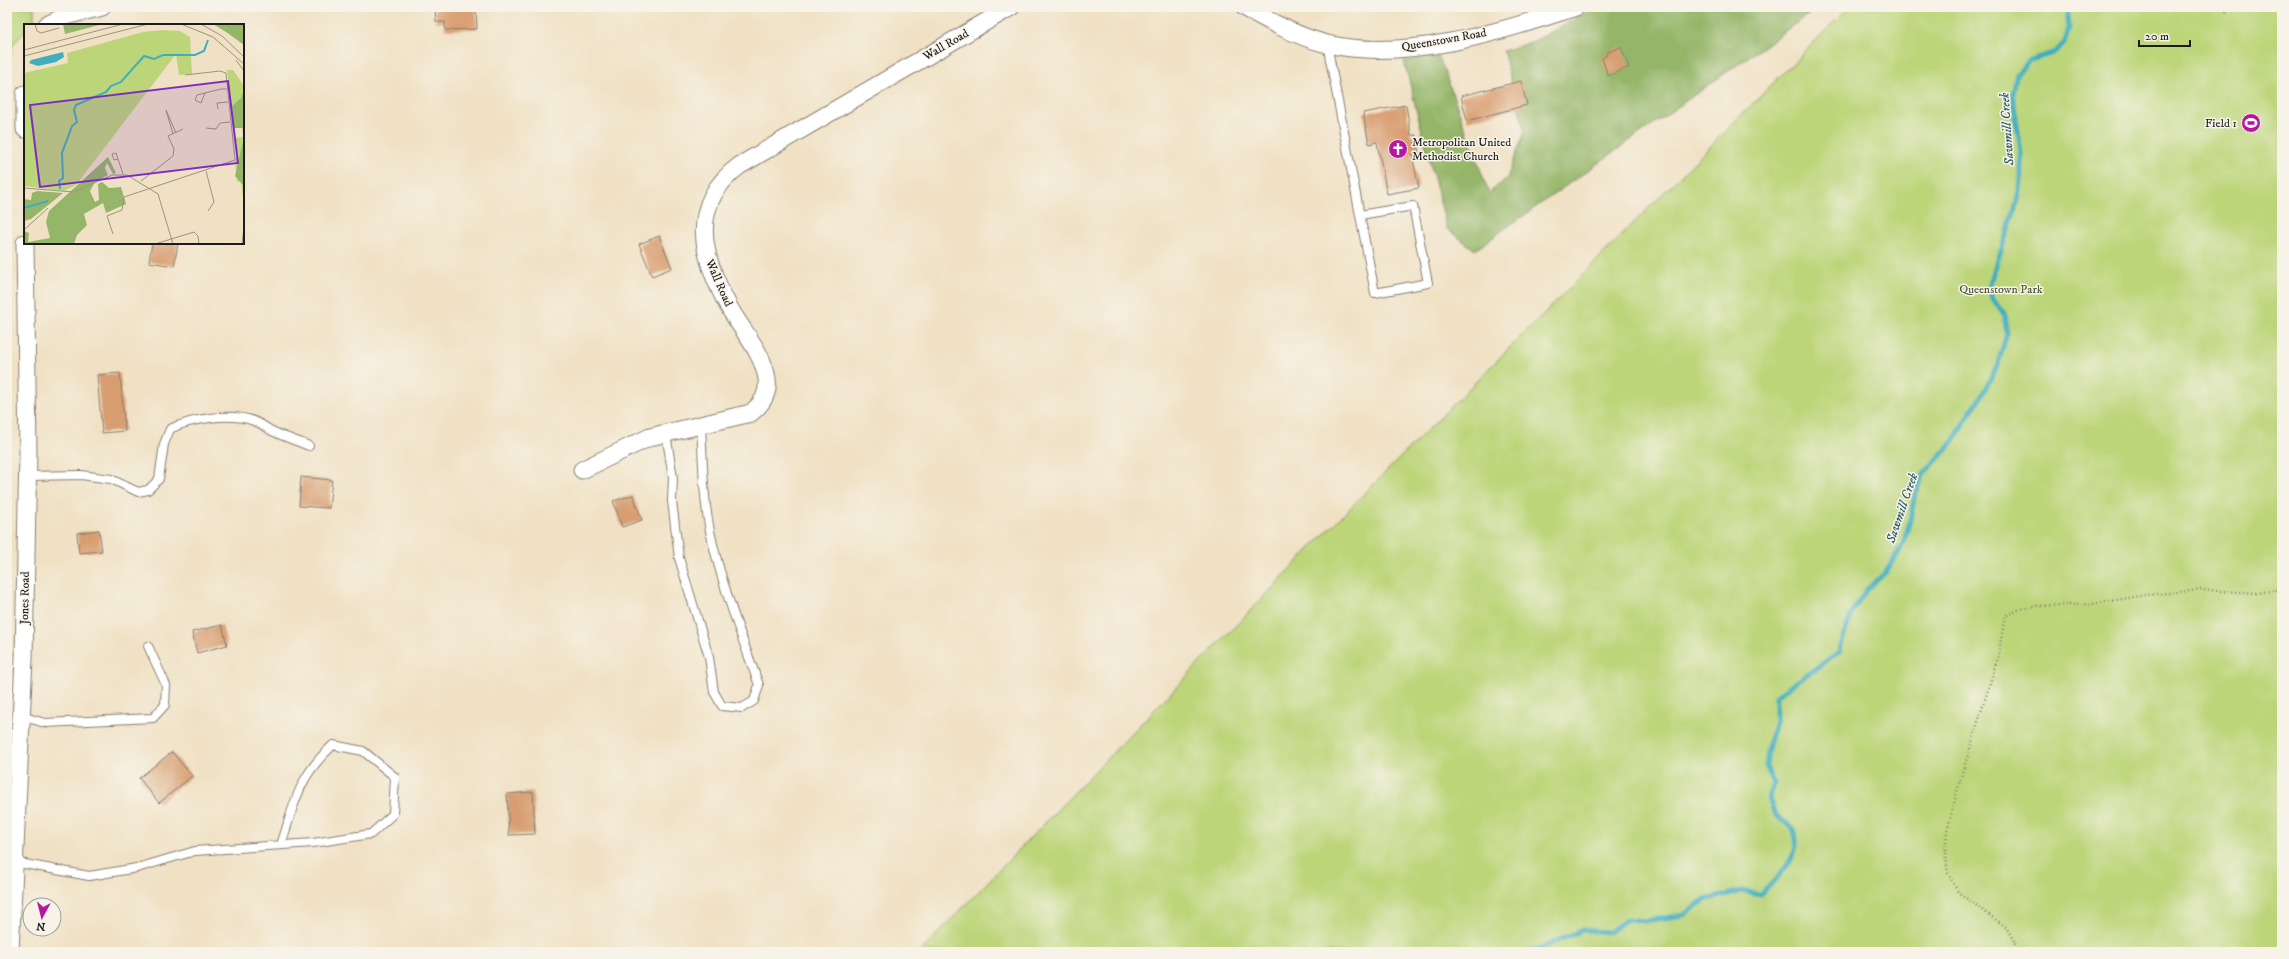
<svg xmlns="http://www.w3.org/2000/svg" width="2289" height="959" font-family="'IM FELL DW Pica',serif">
<style>
.green{fill:#bcd579;stroke:#6c784a}
.forest{fill:#95b669;stroke:#586942}
.lines{fill:none;stroke-linecap:round;stroke-linejoin:round}
.stream{stroke:#40aebd;stroke-width:5}
.building{fill:#d89e71}
.lane-casing{stroke:#867e70;stroke-width:10}
.street-casing{stroke:#867e70;stroke-width:19}
.path{stroke:#867e70;stroke-width:2.5;stroke-dasharray:1 3;stroke-linecap:butt}
.lane{stroke:#fff;stroke-width:8}
.street{stroke:#fff;stroke-width:17}
.labels{text-anchor:middle;dominant-baseline:central;stroke-width:3;stroke-linejoin:round;paint-order:stroke}
.street-label{font-size:12px;fill:#1c1c1c;stroke:#f7f3e8}
.poi-label{font-size:12px;fill:#1c1c1c;stroke:#f7f3e8;text-anchor:end}
.park-label{font-size:12px;fill:#4c5438;stroke:#f7f3e8}
.water-label{font-size:13px;font-style:italic;fill:#2c5e64;stroke:#f7f3e8}
.inset-river{fill:none;stroke:#40aebd;stroke-width:2}
.inset-road{fill:none;stroke:#9b9281;stroke-width:1}
.view{fill:#7b2cbf;fill-opacity:0.15;stroke:#7b2cbf;stroke-width:2}
.inset-edge{fill:none;stroke:#1c1c1c;stroke-width:2}
</style>
<rect width="100%" height="100%" fill="#f7f3e8"/>
<filter id="ink" filterUnits="userSpaceOnUse"><feTurbulence type="fractalNoise" baseFrequency=".025" numOctaves="2"/><feDisplacementMap in="SourceGraphic" scale="8" xChannelSelector="R" yChannelSelector="G"/><feConvolveMatrix kernelMatrix="1 2 1 2 8 2 1 2 1" color-interpolation-filters="sRGB"/></filter>
<filter id="wash" filterUnits="userSpaceOnUse"><feTurbulence type="fractalNoise" baseFrequency=".012" numOctaves="4" result="noise"/><feDisplacementMap in="SourceGraphic" scale="16" xChannelSelector="R" yChannelSelector="G"/><feGaussianBlur stdDeviation="0.9" result="paint"/><feColorMatrix in="noise" values="0 0 0 0 0 0 0 0 0 0 0 0 0 0 0 0 0 1.4 0 .05"/><feComposite in="paint" operator="in"/></filter>
<g filter="url(#wash)">
<rect width="100%" height="100%" fill="#f0e1c4"/>
<!-- green -->
<g class="green">
<path d="M7,7H34V23L25,25V32L13,44L7,76Z"/>
<path d="M1849,7H2282V952H920L1334,524Z"/>
</g>
<!-- forest -->
<path class="forest" d="M1602,7H1819L1475,250L1447,229L1404,61L1439,57L1489,193L1507,178L1525,131L1503,51L1534,41L1589,11Z"/>
<g class="lines">
<!-- stream -->
<path class="stream" d="M1526,952L1541,948L1582,930L1609,932L1627,919L1644,921L1684,915L1705,900L1741,891L1761,894C1775,881 1805,852 1794,832C1791,825 1781,820 1776,815C1772,811 1771,803 1769,798L1774,784L1766,766L1769,741L1776,722V696L1839,652L1851,614L1867,589L1886,572L1902,546L1909,524L1915,494L1923,475L1954,441L1967,417L1981,397L1998,364L2007,333L2004,315L1991,296L1990,283L2015,209L2021,182V153L2013,96L2016,75L2030,60L2053,53L2064,44L2069,28L2067,7"/>
</g>
<g id="blocks">
<!-- building -->
<g class="building">
<path d="M435,7H476L477,29L445,30V22H436Z"/>
<path d="M1621,47L1629,67L1608,76L1602,58L1607,55L1606,53Z"/>
<path d="M1521,81L1527,105L1467,121L1461,96Z"/>
<path d="M1406,105L1411,135H1416L1419,153L1412,155L1419,188L1387,194L1377,142L1369,144L1363,113Z"/>
<path d="M659,236L672,268L652,276L639,244Z"/>
<path d="M152,243H178L174,266L149,262Z"/>
<path d="M120,373L125,431L102,433L97,375Z"/>
<path d="M301,477L332,480L329,508L299,506Z"/>
<path d="M633,495L642,520L622,527L613,501Z"/>
<path d="M99,530L102,551L79,553L77,533Z"/>
<path d="M222,625L227,645L197,653L192,632Z"/>
<path d="M172,752L192,776L159,803L139,778Z"/>
<path d="M533,792L535,834L509,835L507,794Z"/>
</g>
</g>
</g>
<g filter="url(#ink)">
<use href="#blocks" fill-opacity="0" stroke="#867e70" stroke-width="1"/>
<g class="lines">
<defs>
<g id="lane">
<path d="M1327,44L1375,293L1428,283L1413,206L1360,215"/>
<path d="M666,433L673,478L672,501L679,558L709,657L714,692L722,706L742,708L754,701L759,685C741,635 721,583 710,531C703,497 703,460 701,425"/>
<path d="M27,476L81,475L111,479L138,492L148,490L159,479L164,444L170,429C191,419 230,412 254,421C260,423 266,428 272,431C284,437 297,441 309,446"/>
<path d="M21,716L45,723L153,718L165,705L166,685L148,646"/>
<path d="M14,862L89,876L137,868L195,851L313,843L371,834L393,814L395,777L363,751L333,745C298,777 295,802 281,845"/>
</g>
<g id="street">
<path d="M1244,7C1270,22 1298,37 1327,44C1406,62 1501,32 1576,7"/>
<path d="M47,25L65,16L102,7"/>
<path d="M25,94V129"/>
<path d="M582,470L650,437L751,413C762,404 769,394 767,379C763,352 742,331 729,307C702,258 687,205 739,166L1011,7"/>
<path d="M10,952L24,659L28,452L25,243"/>
</g>
</defs>
<!-- lane casing -->
<use href="#lane" class="lane-casing"/>
<!-- street casing -->
<use href="#street" class="street-casing"/>
<!-- path -->
<g class="path">
<path d="M2226,12L2227,7"/>
<path d="M2018,952L2014,941L2006,927L1958,892L1948,873L1945,854L1947,831L1959,784L1998,657L2005,616L2020,609L2038,606L2093,604L2146,595L2202,590L2258,593L2282,589"/>
</g>
<!-- lane -->
<use href="#lane" class="lane"/>
<!-- street -->
<use href="#street" class="street"/>
</g>
</g>
<!-- icons -->
<defs>
<symbol id="stadium-disc" viewBox="-11 -11 22 22"><circle r="9.5" fill="#b5179e" stroke="#f7f3e8"/><path d="M0-5a6.5 5 0 1 0 0 10a6.5 5 0 1 0 0-10ZM-3.5-1.8h7v3.6h-7Z" fill="#fff"/></symbol>
<symbol id="church-disc" viewBox="-11 -11 22 22"><circle r="9.5" fill="#b5179e" stroke="#f7f3e8"/><path d="M-1.2-6h2.4v3.5h3.3v2.4h-3.3V6h-2.4V-.1h-3.3v-2.4h3.3Z" fill="#fff"/></symbol>
</defs>
<g fill-rule="evenodd">
<use href="#stadium-disc" x="2240" y="112" width="22" height="22"/>
<use href="#church-disc" x="1387" y="138" width="22" height="22"/>
</g>
<g class="labels">
<!-- street labels -->
<g class="street-label">
<text transform="translate(1444 40) rotate(-10)">Queenstown Road</text>
<text transform="translate(946 45) rotate(-30)">Wall Road</text>
<text transform="translate(719 283) rotate(66)">Wall Road</text>
<text transform="translate(25 598) rotate(-89)">Jones Road</text>
</g>
<!-- poi labels -->
<g class="poi-label">
<text x="2237" y="123">Field 1</text>
<text x="1412" y="142" text-anchor="start">Metropolitan United<tspan x="1412" dy="14">Methodist Church</tspan></text>
</g>
<!-- park labels -->
<g class="park-label">
<text x="2001" y="289">Queenstown Park</text>
</g>
<!-- water labels -->
<g class="water-label">
<text transform="translate(2007 129) rotate(-94)">Sawmill Creek</text>
<text transform="translate(1902 508) rotate(-71)">Sawmill Creek</text>
</g>
</g>
<!-- overview -->
<g transform="translate(24 24)">
<rect width="220" height="220" fill="#f0e1c4"/>
<path d="M138,6L156,7L166,13L168,50L155,51L152,30L52,161L40,167L0,162V49L44,39L43,29L119,8ZM203,46H209L220,62V183L217,157L213,158L211,138L214,130L210,114L219,113L218,103L209,104Z" fill="#bcd579"/>
<path d="M39,0H79L41,10ZM189,0H220V21L202,8ZM220,66V109L219,104H210L208,82L217,74ZM220,113V160H218L211,152ZM84,133L92,149L89,150L83,139L81,144L84,151L71,158L66,167L71,178L75,176L74,160L78,158L85,164L97,163L102,180L82,189L79,179L60,190L63,201L53,211L50,220H0V207L5,209L4,218L26,214L22,198L25,187ZM13,167L39,169L7,195L0,197V175L7,176L8,169Z" fill="#95b669"/>
<path d="M39,28L40,33L32,38L14,42L5,39L7,36Z" fill="#40aebd"/>
<path class="inset-river" d="M36,165L35,157L39,154L38,129L48,102L53,98L50,86L52,81L82,68L87,62L97,58L120,32L130,35L139,31H171L180,27L184,16M0,184L24,177"/>
<path class="inset-road" d="M11,0L13,7L17,9L35,4M157,0L189,13L220,40M177,0L198,12L220,33M0,26L99,0M0,32L124,0M212,36L220,47M181,69L177,79L171,76L173,71L197,65H203M194,85L193,79L204,78M182,104L192,105L196,99L206,98M149,110L142,86L152,109M94,135L90,136L88,130L92,129L99,150M182,147L190,178L184,187M117,157L149,132L150,125L144,112L159,105M0,164L50,168L88,151H103L134,170L149,220M0,206L24,184M89,210L83,192L98,186L100,173L211,136L202,49L196,47L161,51M131,220L170,208L174,212L175,220M218,220L220,203"/>
<path class="view" d="M204,57L214,139L16,163L6,81Z"/>
<rect width="220" height="220" class="inset-edge"/>
</g>
<!-- margin -->
<rect width="2289" height="959" fill="none" stroke="#f7f3e8" stroke-width="24"/>
<!-- north arrow -->
<g transform="translate(42 917) rotate(187)"><circle r="19" fill="#f7f3e8" stroke="#9f9d96"/>
<path d="M0-3L7 15L0 10L-7 15Z" fill="#b5179e"/>
<text y="-6" font-size="11" font-weight="bold" text-anchor="middle" fill="#1c1c1c">N</text>
</g>
<!-- scale -->
<path d="M2139 40v6h51v-6" fill="none" stroke="#1c1c1c" stroke-width="2"/>
<text x="2145" y="40" font-size="12" fill="#1c1c1c" stroke="#f7f3e8" stroke-width="3" paint-order="stroke">20 m</text>
</svg>
